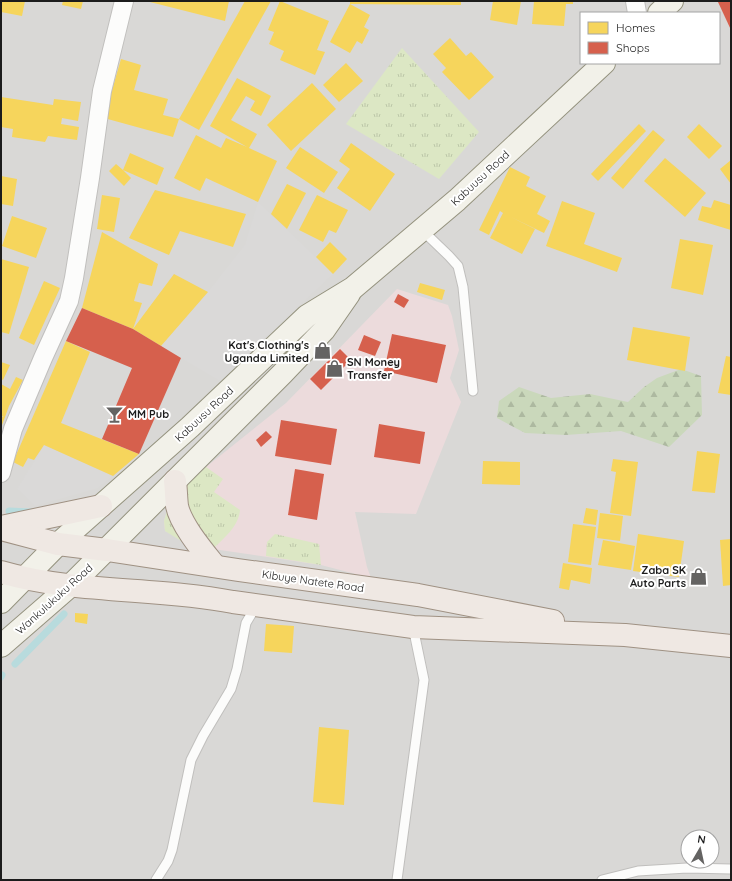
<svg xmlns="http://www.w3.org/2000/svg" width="732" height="881" font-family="Quicksand,sans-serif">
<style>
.residential{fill:#d9d8d6;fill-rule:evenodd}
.commercial{fill:#ecdbdc}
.grass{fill:url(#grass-tufts)}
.forest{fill:url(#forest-firs)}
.parking{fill:#dad9d8}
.homes{fill:#f6d55c}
.shops{fill:#d6604d}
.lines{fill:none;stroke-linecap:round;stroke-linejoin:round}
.stream{stroke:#b8dbdd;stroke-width:7}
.lane-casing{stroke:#c0bfbd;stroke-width:11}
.street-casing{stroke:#c0bfbd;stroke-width:20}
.secondary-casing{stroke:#94927e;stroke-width:24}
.primary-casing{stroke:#9f9183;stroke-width:24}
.lane{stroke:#fcfcfb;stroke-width:9}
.street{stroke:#fcfcfb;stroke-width:18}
.secondary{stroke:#f2f1e9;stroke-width:22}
.primary{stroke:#efe8e3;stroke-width:22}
.labels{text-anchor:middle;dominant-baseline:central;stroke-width:4;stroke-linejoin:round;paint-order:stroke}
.street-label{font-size:11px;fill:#1c1c1c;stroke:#fff}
.poi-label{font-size:11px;font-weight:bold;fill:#1c1c1c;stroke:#fff;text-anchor:end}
</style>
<defs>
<pattern id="grass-tufts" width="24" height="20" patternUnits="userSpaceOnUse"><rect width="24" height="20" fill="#dce7c4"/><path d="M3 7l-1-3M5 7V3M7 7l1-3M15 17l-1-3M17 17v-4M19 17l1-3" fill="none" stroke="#bcc6a8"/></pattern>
<pattern id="forest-firs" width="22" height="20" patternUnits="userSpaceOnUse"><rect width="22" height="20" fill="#cad8bb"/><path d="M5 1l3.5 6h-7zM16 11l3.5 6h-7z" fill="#adb9a0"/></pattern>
</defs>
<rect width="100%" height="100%" fill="#eae8e5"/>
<!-- residential -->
<path class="residential" d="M1,1H731V880H1ZM581,13H719V63H581ZM688,837H712V861H688Z"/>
<!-- commercial -->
<path class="commercial" d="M397,289L448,305L452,316L459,350L450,378L461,402L416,514L355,512L367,567L371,578L321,565L213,549L165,531L164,521L170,501L206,467L286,403Z"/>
<!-- grass -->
<g class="grass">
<path d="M402,48L479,132L439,179L346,124Z"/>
<path d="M206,467L223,479L214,492L240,510C239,526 224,538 213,549L186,544L165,531L164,521L170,501Z"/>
<path d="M275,534L319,544L321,565L266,556L267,542Z"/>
</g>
<!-- forest -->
<path class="forest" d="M681,369L701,376L702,415L669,447L621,431L566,435L525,433L497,418L499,401L519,387L551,398L590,394L628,402L644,387L657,378Z"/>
<!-- parking -->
<g class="parking">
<path d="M258,202L333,274L244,357L222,382L161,346L208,292L245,245Z"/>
<path d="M44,445L113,476L98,488L35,506L17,489Z"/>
</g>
<!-- homes -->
<g class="homes">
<path d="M1,1L6,2V1H25L22,16L1,12Z"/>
<path d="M63,1H83L81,9L62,5Z"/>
<path d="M146,1H229L225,21Z"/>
<path d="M245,1H271L199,130L179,119Z"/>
<path d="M280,1L329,21L317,50L325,52L315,75L280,60L284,51L269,44L274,32L268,30Z"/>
<path d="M350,1H461V5L350,4L370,15L364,27L369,30L362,44L357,41L350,53L330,42L350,4Z"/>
<path d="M493,1H521L517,25L490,20Z"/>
<path d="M534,1H573V4H566L564,26L532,24Z"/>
<path d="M450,38L466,56L471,52L494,77L469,100L442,72L446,68L433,54Z"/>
<path d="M121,59L141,65L134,90L168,99L163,115L179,119L173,137L104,118Z"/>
<path d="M346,63L363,81L339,102L323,85Z"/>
<path d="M237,78L271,96L261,116L250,110L255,101L246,96L231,120L257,134L249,148L277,161L258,202L206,178L200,191L174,178L196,135L221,148L226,138L247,147L210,126Z"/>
<path d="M312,83L336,109L291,151L267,125Z"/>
<path d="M1,97L53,105L54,99L81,102L78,121L62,118L61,124L79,127L77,140L48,136L45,142L12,137L13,129L1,127Z"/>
<path d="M639,124L646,131L598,181L591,174Z"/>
<path d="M699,124L722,146L709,159L687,137Z"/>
<path d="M653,130L665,140L623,189L611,178Z"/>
<path d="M351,143L395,174L370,211L337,188L350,169L339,161Z"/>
<path d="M300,147L338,172L324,193L286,168Z"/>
<path d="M130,153L164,168L157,185L123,170L131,178L124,186L109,171L116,164L123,170Z"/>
<path d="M665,158L706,193L685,217L644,181Z"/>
<path d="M731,160V184L720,169Z"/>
<path d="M510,167L530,177L526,186L546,196L537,214L550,221L544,233L511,217L535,229L522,254L490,238L503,213L500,211L489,235L479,230Z"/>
<path d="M1,176L17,179L13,206L1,204Z"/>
<path d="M287,184L306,193L287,229L271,214Z"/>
<path d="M155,190L246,214L233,247L180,231L169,255L129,238Z"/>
<path d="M102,195L120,198L114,232L97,229Z"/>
<path d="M317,195L348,210L336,233L329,230L323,242L299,230Z"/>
<path d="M714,200L731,205V230L698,220L702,206L711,208Z"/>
<path d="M562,201L595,213L584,244L622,258L617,272L546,246Z"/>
<path d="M12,216L47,228L36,258L2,246Z"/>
<path d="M102,232L158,264L152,286L139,283L134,301L142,303L133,329L174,274L208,292L161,346L133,329L82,308Z"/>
<path d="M680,239L713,245L703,295L671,288Z"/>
<path d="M330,242L347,259L333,274L316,257Z"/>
<path d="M1,259L29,267L9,334L1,332Z"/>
<path d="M44,281L60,288L34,345L19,338Z"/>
<path d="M420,283L445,290L442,300L417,292Z"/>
<path d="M633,327L690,337L685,371L627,360Z"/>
<path d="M66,341L90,352L61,423L139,454L113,476L44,445L34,460L28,458L23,467L13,462Z"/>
<path d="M726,356L731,357V395L718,393Z"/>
<path d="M1,362L10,365L3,380L1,379Z"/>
<path d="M16,377L23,380L9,406L1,428V417H4L1,416V384L10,389Z"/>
<path d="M697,451L720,454L715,493L692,491Z"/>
<path d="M613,459L638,462L631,516L610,513L616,472L611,471Z"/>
<path d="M483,461L520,462V485L482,484Z"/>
<path d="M586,508L598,510L596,525L583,523Z"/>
<path d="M600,513L623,516L620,541L597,538Z"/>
<path d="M573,524L596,527L591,565L568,562Z"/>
<path d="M638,534L684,541L679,577L633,571Z"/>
<path d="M731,539V585L723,586L720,540Z"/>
<path d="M603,540L635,546L631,570L598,565Z"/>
<path d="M563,563L592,568L590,584L571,580L569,590L559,588Z"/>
<path d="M75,613L88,614L87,624L75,622Z"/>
<path d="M266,624L294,626L292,653L264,651Z"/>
<path d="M319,727L349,730L344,805L313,802Z"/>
</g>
<!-- shops -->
<g class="shops">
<path d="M720,1H731V30L718,2Z"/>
<path d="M398,294L409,300L404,308L394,302Z"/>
<path d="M82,308L133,329L181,358L139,454L102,439L132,368L66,341Z"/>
<path d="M392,334L446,345L437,383L384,371Z"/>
<path d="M364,335L381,342L375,356L358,350Z"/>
<path d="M340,349L351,360L321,390L310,379Z"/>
<path d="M281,420L337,429L331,465L275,456Z"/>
<path d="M379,424L425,432L420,464L374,457Z"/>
<path d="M266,431L272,437L261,447L256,440Z"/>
<path d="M295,469L324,474L317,520L288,515Z"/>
</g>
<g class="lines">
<!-- stream -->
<g class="stream">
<path d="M9,511L31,512"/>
<path d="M15,664L64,614"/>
<path d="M1,677L2,675"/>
</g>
<defs>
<g id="lane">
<path d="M422,230L449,256L458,266L463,287L473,391"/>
<path d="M156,880L168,861L172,850L191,760L203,736L231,689L237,669L246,623L256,606"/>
<path d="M397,880L424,680L413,627"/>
<path d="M602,880L638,871L687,868L731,869"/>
</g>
<g id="street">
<path d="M635,1L637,13"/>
<path d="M1,473L13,429L43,358L69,301L74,278L90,178L102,91L124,1"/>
</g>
<g id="secondary">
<path d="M659,13L672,1"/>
<path d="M1,602L58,544L190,427L307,316L353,288L457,200L604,63"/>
<path d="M1,646L70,586L283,373L324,330L349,294"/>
</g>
<g id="primary">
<path d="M175,481C176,489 176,498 177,506C181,525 203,551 215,566"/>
<path d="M1,527L101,506"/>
<path d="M1,529L58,544L107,550L238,570L418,595L553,621"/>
<path d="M1,572C77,594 156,587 233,602L413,627L625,635L731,646"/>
</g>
</defs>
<!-- lane casing -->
<use href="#lane" class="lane-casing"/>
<!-- street casing -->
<use href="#street" class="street-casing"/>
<!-- secondary casing -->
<use href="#secondary" class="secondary-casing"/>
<!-- primary casing -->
<use href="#primary" class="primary-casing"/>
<!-- lane -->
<use href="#lane" class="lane"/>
<!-- street -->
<use href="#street" class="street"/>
<!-- secondary -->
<use href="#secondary" class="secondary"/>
<!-- primary -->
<use href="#primary" class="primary"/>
</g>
<!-- icons -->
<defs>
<symbol id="shop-bare" viewBox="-9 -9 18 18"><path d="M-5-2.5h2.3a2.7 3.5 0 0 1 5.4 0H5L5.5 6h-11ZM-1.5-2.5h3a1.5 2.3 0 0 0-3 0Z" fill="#646362" stroke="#fff" stroke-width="2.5" paint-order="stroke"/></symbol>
<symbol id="bar-bare" viewBox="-9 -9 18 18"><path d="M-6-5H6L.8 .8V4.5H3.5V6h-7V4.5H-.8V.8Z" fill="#646362" stroke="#fff" stroke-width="2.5" paint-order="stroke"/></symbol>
</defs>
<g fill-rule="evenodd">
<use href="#shop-bare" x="310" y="338" width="25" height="25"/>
<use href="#shop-bare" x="322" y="356" width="25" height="25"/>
<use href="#bar-bare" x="102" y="402" width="25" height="25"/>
<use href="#shop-bare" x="686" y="564" width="25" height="25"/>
</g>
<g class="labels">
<!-- street labels -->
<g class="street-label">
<text transform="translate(480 178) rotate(-43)">Kabuusu Road</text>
<text transform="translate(204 414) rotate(-43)">Kabuusu Road</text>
<text transform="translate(313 581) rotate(8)">Kibuye Natete Road</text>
<text transform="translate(54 599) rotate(-42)">Wankulukuku Road</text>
</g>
<!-- poi labels -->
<g class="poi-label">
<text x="309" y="345">Kat's Clothing's<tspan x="309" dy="13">Uganda Limited</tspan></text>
<text x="347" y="362" text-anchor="start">SN Money<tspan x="347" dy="13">Transfer</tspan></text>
<text x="128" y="414" text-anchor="start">MM Pub</text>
<text x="686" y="570">Zaba SK<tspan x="686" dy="13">Auto Parts</tspan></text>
</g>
</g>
<!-- border -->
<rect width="732" height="881" fill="none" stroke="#1c1c1c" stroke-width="4"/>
<!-- legend -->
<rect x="580" y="12" width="140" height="52" fill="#ffffff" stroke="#a4a4a4"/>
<rect x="588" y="22" width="20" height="12" fill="#f6d55c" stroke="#a4a4a4"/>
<text x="616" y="32" font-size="12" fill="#1c1c1c">Homes</text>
<rect x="588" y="42" width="20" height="12" fill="#d6604d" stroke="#a4a4a4"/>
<text x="616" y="52" font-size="12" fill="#1c1c1c">Shops</text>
<!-- north arrow -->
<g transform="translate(700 849) rotate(9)"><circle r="19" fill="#ffffff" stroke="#a4a4a4"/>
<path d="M0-3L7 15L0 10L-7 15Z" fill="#646362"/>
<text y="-6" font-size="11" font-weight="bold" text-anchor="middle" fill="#1c1c1c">N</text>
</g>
</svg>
